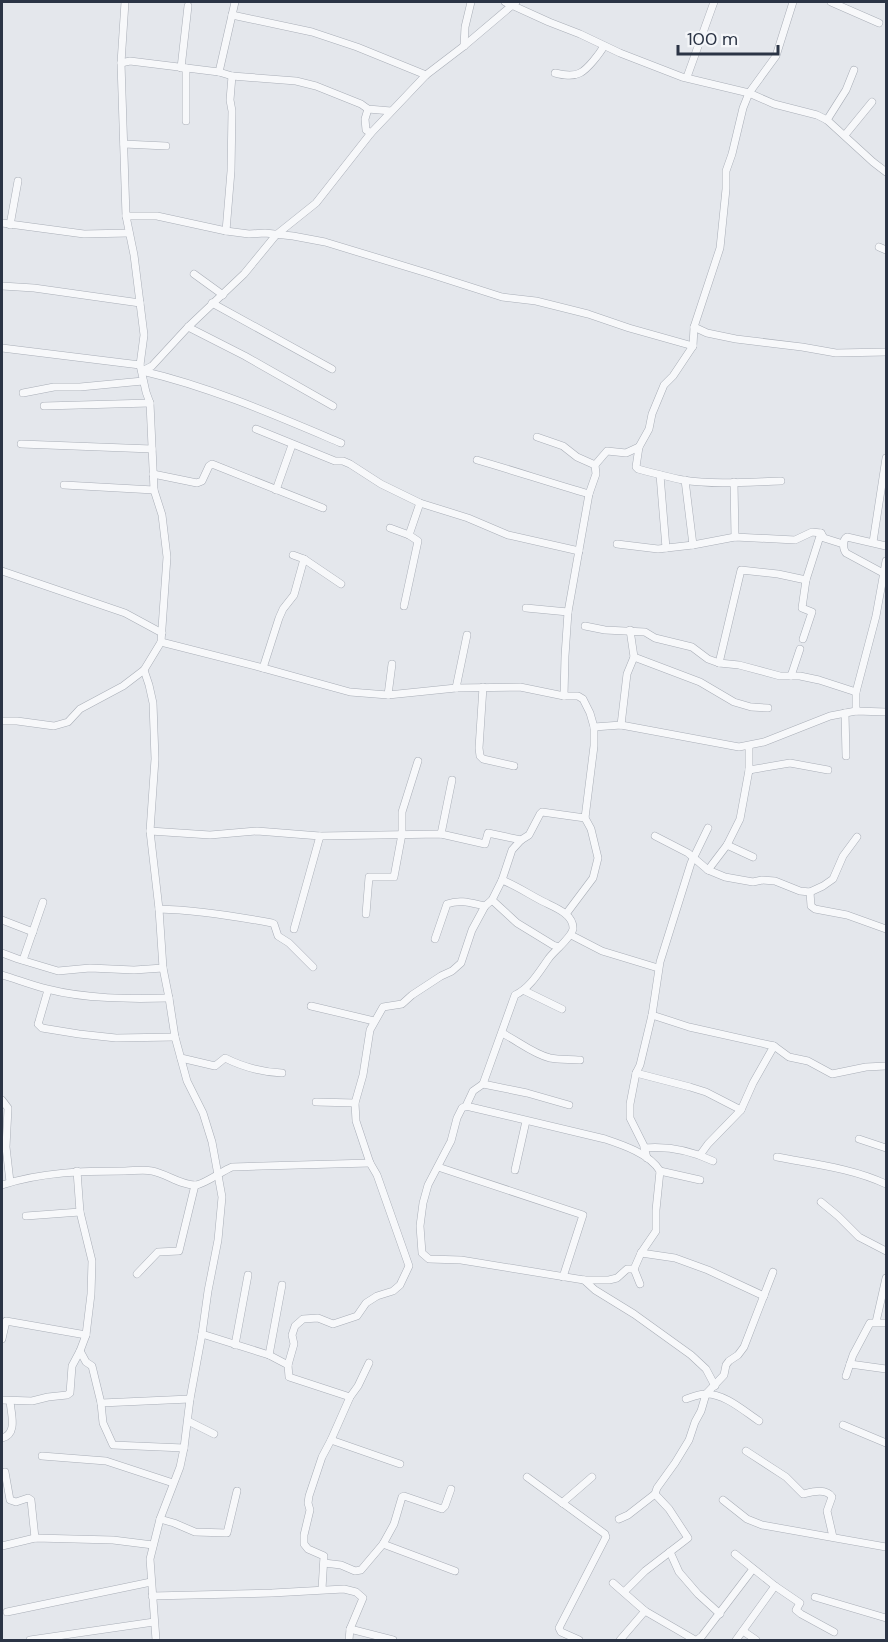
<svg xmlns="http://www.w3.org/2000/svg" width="888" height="1642" font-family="'DM Sans',sans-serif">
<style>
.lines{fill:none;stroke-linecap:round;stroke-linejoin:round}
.minor-casing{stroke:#a9aeb7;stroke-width:8}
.minor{stroke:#f7f8fa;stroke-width:7}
</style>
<rect width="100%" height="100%" fill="#e4e7ec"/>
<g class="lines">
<defs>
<g id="minor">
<path d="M505,2L549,22L580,34L620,53L682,77L749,93L774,104L817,115L827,120L873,162L886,172"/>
<path d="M831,2L879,23"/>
<path d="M232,15L312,32L357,47L426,75"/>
<path d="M464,46L465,27L471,2"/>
<path d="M121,63L130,61L219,72L232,76L296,81L316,86L361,104L368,109L391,111"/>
<path d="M181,68L188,6"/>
<path d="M219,72L235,2"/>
<path d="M555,73C563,75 572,77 580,73C588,69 600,53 604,46"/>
<path d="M687,77L714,2"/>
<path d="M368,109L365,119L366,130L371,133"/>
<path d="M827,120L846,90L854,70"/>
<path d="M186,121V68"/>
<path d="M845,135L872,102"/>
<path d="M124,144L166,146"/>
<path d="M126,216H157L226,231L249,234L265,233L293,236L325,242L427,273L502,297L536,301L588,314L629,328L693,346"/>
<path d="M2,223L84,234L129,233"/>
<path d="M10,225L18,181"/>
<path d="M226,231L231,171L232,111L230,100L232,76"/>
<path d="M879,247L886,250"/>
<path d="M194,274L223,295"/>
<path d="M2,286L34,288L140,303"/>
<path d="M212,303L332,369"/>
<path d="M188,327L245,356L333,406"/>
<path d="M694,327L707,333L736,339L802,347L836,353L886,352"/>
<path d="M2,348L140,365"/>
<path d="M142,371L152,366L188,327L244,274L276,235L316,203L371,133L426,75L464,46L516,2"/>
<path d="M142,371C211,387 277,416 341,443"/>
<path d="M23,393L54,387H80L143,381"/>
<path d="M44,406L150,403"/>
<path d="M256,429L335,461H343L350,464L381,484L420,503L468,518L508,535L579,551"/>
<path d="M537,437L563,446L577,457L595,465"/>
<path d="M21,444L152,449"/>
<path d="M639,447L636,467L638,469C653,473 668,477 683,480C715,485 749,482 781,481"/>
<path d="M477,460C515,471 551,483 589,494"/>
<path d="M153,474L197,483L202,481L209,466L212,464L323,508"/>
<path d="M660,475L666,548"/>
<path d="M685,480L693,545"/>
<path d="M734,482L735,537"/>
<path d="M64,485L154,490"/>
<path d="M276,490L292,445"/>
<path d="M390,528L409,535L418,541L404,606"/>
<path d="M409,535L420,503"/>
<path d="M873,542L886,458"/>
<path d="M617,544L658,549L693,545L735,537L795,540L812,532L821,533L824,538L843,544"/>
<path d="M293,555L304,559L341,584"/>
<path d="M2,571L125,613L162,633"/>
<path d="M883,573L846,553C843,549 842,540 847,537L886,546"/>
<path d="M526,608L568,612"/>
<path d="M585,626L605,630L645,632L655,638L692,647L708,659L719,663L739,665L780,676H800L819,680L856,692"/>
<path d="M803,639L812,612L802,608L806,580L821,533"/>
<path d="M161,642L263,668L350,692L388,695L456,688L520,687L564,696H578L583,699L590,713L594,727V746L585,818L591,829L598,858L593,878L566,914"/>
<path d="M634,657L700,682L734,702L751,707L768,708"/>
<path d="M719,663L741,570L778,574L806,580"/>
<path d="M263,668L279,618L283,609L294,595L304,559"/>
<path d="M144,670L149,685L153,703L155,759L150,831L159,909L163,968L169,998L175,1037L187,1081L203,1113L212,1142L222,1197L218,1240L208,1291L202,1334L190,1399L184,1448L180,1467L160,1519L150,1559L156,1640"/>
<path d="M791,676L800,649"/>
<path d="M483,687L479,748L480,756L483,759L514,766"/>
<path d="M456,688L467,635"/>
<path d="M388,695L392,664"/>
<path d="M564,696L565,656L568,612L589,494L596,474L595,465L607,451L626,453L639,447L649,429L652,414L664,385L673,376L693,346L694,327L720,248L726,189V171L732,154L743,108L749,93L776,56L793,2"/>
<path d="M856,711V692L876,616L886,561"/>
<path d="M845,713L846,756"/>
<path d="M2,721H17L54,726L68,722L80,709L123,686L144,670L161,642L167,557L162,515L154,490L150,403L146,392L140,365L144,335L134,255L126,216L121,63L125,2"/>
<path d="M621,725L627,674L634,657L630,630"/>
<path d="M594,727L621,725L739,747L764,742L830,716L856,711L886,712"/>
<path d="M749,770L790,763L828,770"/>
<path d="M150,831L210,835L257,831L320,836L441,834L485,844L488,833L521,840"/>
<path d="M441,834L452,780"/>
<path d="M655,836L688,853L708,870L725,877L753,882L762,880L775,881L800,891L810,892L823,886L833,879L843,856L857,837"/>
<path d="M727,845L753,857"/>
<path d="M708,870L727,845L740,819L749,770V746"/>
<path d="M810,892L811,906L815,909L847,915L886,929"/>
<path d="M492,900L517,923L553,945L559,947"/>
<path d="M159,909C197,910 234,916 272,923L274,924L278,936L289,943L313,967"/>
<path d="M366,914L369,877H394L402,834V812L418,761"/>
<path d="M2,920L33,932"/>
<path d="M294,929L320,836"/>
<path d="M571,935L602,951L658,968"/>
<path d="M435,939L447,904C460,899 471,903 485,906"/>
<path d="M2,953L18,959L58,971L90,968L134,970L163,968"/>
<path d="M23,960L43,902"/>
<path d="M2,975C16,979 31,985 47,989C86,999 129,999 169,998"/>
<path d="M48,990L39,1021L38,1024L42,1028L79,1034L116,1038L175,1037"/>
<path d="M525,991L562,1009"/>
<path d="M311,1006L374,1021"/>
<path d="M652,1015L689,1027L774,1046L789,1057L808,1061L832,1074L866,1067L886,1066"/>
<path d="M502,1033C518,1041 533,1054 550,1058C560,1060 570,1059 580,1060"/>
<path d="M181,1058L215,1066L225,1058C243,1067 262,1072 282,1073"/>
<path d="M636,1073L690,1087L706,1092L741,1110"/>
<path d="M483,1084L527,1093L569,1105"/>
<path d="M2,1100L8,1108L6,1147L10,1182"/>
<path d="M316,1102L355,1103"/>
<path d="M466,1106L605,1139C623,1145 650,1154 660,1171L656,1210V1231L641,1253L634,1269H627L617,1278L609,1280H584L461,1260L429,1259L422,1253L420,1226L423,1203L428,1185L451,1141L457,1118L462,1108L466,1106L473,1091L483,1084L515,995C530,988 539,972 549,958C555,950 571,938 573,929C574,914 554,907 544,902C530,895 517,886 502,880"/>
<path d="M859,1139L886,1148"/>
<path d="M644,1148C668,1146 692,1151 713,1161"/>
<path d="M700,1155L708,1144L741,1110L753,1083L774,1046"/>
<path d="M777,1157C813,1164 852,1168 886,1184"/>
<path d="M647,1158L644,1146L630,1118V1104L636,1073L640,1065L652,1015L660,962L691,863L708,828"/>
<path d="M438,1167L583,1215L563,1277"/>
<path d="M515,1170L526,1121"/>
<path d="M660,1171L700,1180"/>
<path d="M2,1185C42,1172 83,1171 125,1171C133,1171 144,1169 152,1171C165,1173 182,1186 196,1185C205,1184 222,1171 232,1167L370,1163"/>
<path d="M821,1202L838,1216L859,1237L886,1251"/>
<path d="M26,1216L80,1212"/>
<path d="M641,1253L675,1258L708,1270L764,1296"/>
<path d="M634,1269L640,1284"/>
<path d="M137,1274L158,1252L179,1251L195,1185"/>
<path d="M584,1280L595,1290L634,1314L691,1355L706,1369L715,1386"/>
<path d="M876,1322L886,1278"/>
<path d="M202,1334L269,1355L288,1365"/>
<path d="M2,1339L6,1321L86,1335"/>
<path d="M235,1345L248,1275"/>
<path d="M80,1351L86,1362L92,1366L101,1403L103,1423L113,1445L184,1448"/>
<path d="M269,1355L282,1285"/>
<path d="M850,1364L886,1369"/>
<path d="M846,1376L853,1355L870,1323H886"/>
<path d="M350,1397L289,1377L288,1365L294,1344L292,1335L295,1326L303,1319L318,1318L333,1324L357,1316L366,1303L377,1296L393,1291L400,1285L409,1266L377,1175L370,1163L356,1121L355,1103L363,1075L370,1030L383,1007L402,1004L412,995L441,976L452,971L461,963L472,930L485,906L492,900L502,880L512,850L521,840L529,835L540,814L542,812L585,818"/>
<path d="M686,1399C692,1397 699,1394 705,1394C724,1393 744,1411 759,1421"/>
<path d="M2,1400L32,1401L48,1397L67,1395L70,1393L72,1366L80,1351L86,1335L91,1294L92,1261L80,1212L77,1171"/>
<path d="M101,1403L190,1399"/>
<path d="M188,1421L214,1434"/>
<path d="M843,1425L886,1443"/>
<path d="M2,1438C18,1434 11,1414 10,1401"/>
<path d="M331,1440L400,1464"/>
<path d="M746,1451L786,1477L803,1494C812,1492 826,1488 832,1497L827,1511L833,1537"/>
<path d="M42,1456L106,1461L173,1483"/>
<path d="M5,1472L10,1500L16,1502L28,1498L31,1500L35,1538"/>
<path d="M527,1477L605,1534L606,1537L559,1628L561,1632L579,1640"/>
<path d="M723,1500L747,1519L762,1525L886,1547"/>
<path d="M562,1503L592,1477"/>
<path d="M160,1519L174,1523L195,1532L227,1533L237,1491"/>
<path d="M619,1519L628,1515L655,1494L657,1488L675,1463L689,1440L695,1422L701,1411L706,1394L724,1375L726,1365L729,1361L738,1355L744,1347L773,1272"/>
<path d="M383,1544L455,1571"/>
<path d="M2,1546L35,1538L113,1540L153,1545"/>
<path d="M670,1552L679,1572L698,1594L720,1614"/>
<path d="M735,1554L775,1586L800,1603L796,1610L801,1614L834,1632"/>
<path d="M324,1563L341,1565L355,1571L361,1570L383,1544L394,1524L402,1497L404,1496L442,1509L445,1506L451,1489"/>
<path d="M613,1583L645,1611L695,1640"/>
<path d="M322,1589L324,1556L308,1549L304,1544V1535L310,1510L308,1503L309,1496L322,1457L331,1440L350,1397L358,1386L369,1363"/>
<path d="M624,1592L645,1571L688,1538L669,1509L655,1494"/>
<path d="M152,1596L272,1593L344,1589L356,1592L363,1598L350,1629L349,1640"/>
<path d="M815,1597L886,1618"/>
<path d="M7,1612L151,1582"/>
<path d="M350,1629L393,1640"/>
<path d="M743,1631L756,1640"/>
<path d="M30,1640L154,1622"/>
<path d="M620,1640L645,1611"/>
<path d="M697,1640L702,1636L753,1569"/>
<path d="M736,1640L775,1586"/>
</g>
</defs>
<!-- minor casing -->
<use href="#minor" class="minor-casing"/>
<!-- minor -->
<use href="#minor" class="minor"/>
</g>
<!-- border -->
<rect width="888" height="1642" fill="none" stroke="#2b3445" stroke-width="6"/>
<!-- scale -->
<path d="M678 45v9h100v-9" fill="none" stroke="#2b3445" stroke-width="3"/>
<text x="687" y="45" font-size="18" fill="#2b3445" stroke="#f4f6f9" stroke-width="4.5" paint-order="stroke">100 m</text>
</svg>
